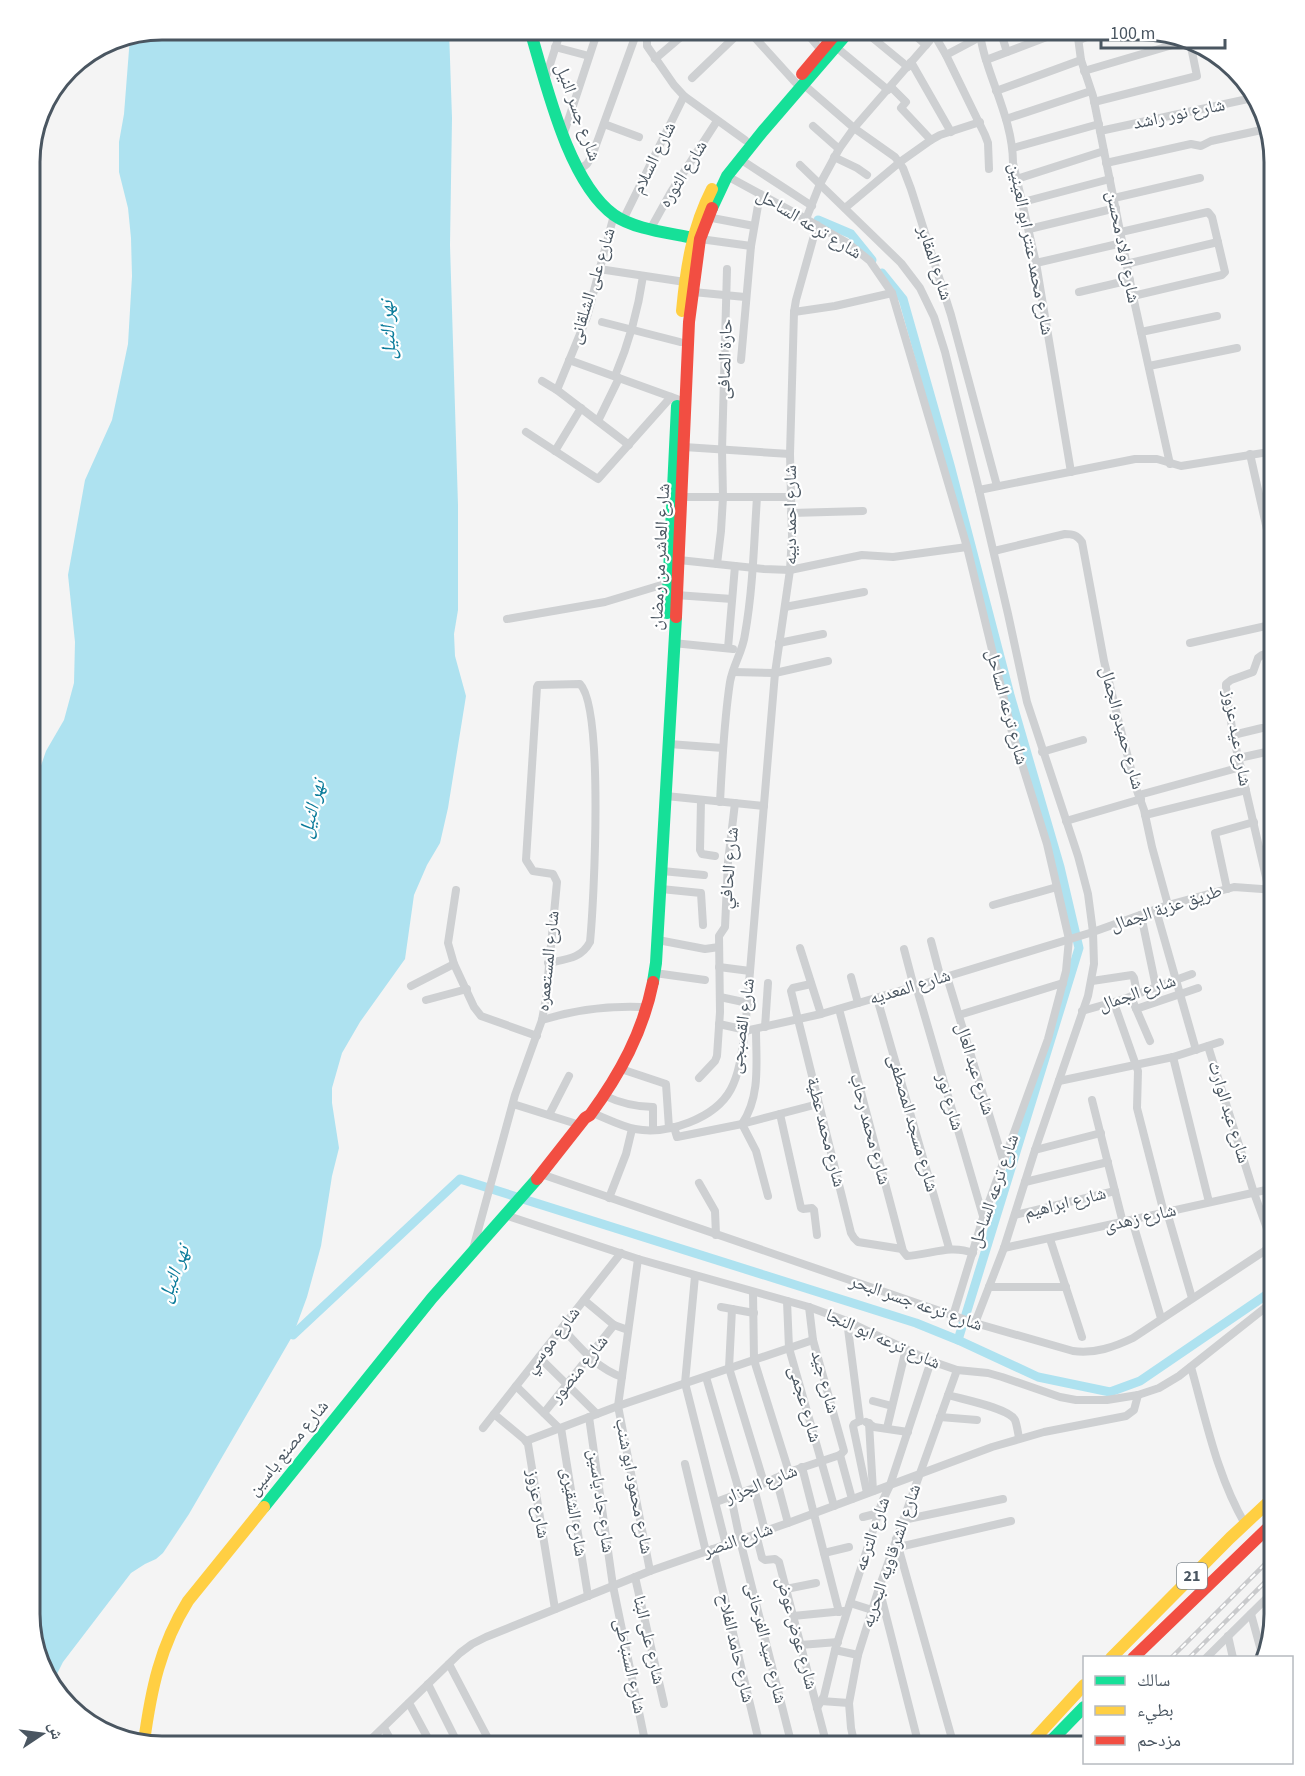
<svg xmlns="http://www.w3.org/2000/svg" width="1305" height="1776" font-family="'Source Sans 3','Noto Naskh Arabic',sans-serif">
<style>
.water{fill:#aee2f0}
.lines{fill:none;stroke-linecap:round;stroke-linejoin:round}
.canal{stroke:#aee2f0;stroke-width:9}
.street{stroke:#ced0d2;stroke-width:8}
.fast{stroke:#16e098;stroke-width:12}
.slow{stroke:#ffcf43;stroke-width:12}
.jam{stroke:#f24e42;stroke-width:12}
.rail-casing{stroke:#c9cacc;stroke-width:4.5}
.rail{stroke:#fff;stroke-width:2;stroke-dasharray:7;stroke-linecap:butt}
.labels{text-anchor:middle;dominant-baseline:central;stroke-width:4.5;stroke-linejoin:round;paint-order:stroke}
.shield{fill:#fff;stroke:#808990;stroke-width:1.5}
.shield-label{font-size:16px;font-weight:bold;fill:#4a5661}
.street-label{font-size:18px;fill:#4a5661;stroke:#fff}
.water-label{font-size:20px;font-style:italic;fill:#0c7c9b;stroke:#fff}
.rim{fill:none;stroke:#4a5661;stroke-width:3}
</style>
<rect width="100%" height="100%" fill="#f4f4f4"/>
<!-- water -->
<path class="water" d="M163,30H449L452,118L450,245L458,505V610L454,634L455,656L466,696L448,808L440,843L427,865L414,895L405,959L360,1022L342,1053L332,1088V1103L339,1148L332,1176L321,1246L307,1297L293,1335L189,1514L163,1553L156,1559L145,1564L131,1573L63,1662L52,1684L48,1680L30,1613V874L33,789L46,751L64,720L74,683L75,642L68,575L85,480L112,420L128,344L132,276L131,238L128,208L119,172V142L124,114L130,37Z"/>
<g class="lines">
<!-- canal -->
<g class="canal">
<path d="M818,220L851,234L872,260"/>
<path d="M882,273L903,299L950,465L1010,695L1060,867L1079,948L958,1340"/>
<path d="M293,1335L460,1179L916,1323L958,1340L1038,1377L1110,1392L1140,1381L1275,1289"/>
</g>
<!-- street -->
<g class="street">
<path d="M651,30L647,41V46L674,85L684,96L745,140"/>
<path d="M748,30L795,82"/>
<path d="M804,30L821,50"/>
<path d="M863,30L908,67"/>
<path d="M909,30L926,45"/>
<path d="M979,30C981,41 983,52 987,63C997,95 1013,128 1013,163L1036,263L1071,472"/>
<path d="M1000,30L1007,52"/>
<path d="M1077,30L1081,60L1093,96L1133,296L1170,464"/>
<path d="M935,36L946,55L985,135L988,143L989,169"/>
<path d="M1079,40L1105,30"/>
<path d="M555,47L589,56"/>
<path d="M836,47L888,90"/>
<path d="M946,55L980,37"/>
<path d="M655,59L689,30"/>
<path d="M986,60L1065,30"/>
<path d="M911,62L951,132"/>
<path d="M1084,71L1186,41"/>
<path d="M692,78L742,30"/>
<path d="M545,80L561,30"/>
<path d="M803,84L854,128L895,157L903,168L911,189L951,315L997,486"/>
<path d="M891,87L906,102L901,108L931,140"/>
<path d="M996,91L1081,60"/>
<path d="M1094,102L1197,76L1190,42"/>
<path d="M1006,119L1091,91"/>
<path d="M604,124L639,137"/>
<path d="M813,126L839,149"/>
<path d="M1100,131L1257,97"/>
<path d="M564,133L598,30"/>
<path d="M1013,148L1099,124"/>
<path d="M834,157L857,168L867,175"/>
<path d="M740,159L812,206"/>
<path d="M1106,163L1191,144L1201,146L1211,141L1266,129"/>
<path d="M800,165L901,263L920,288L934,317L945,352L979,490L1008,614L1027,702L1078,856L1088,894L1093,932L1094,964L1088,996L1035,1150L1004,1248L975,1323"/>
<path d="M579,170L587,164L592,156L634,40L636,30"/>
<path d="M727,176L806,219L849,244L870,261L892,293L967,547L1012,732L1047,844L1069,939L1066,971L1048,1039L983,1218L953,1316"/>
<path d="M1017,179L1104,151"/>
<path d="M30,182L33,144"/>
<path d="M1114,198L1200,178"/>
<path d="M1023,202L1110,179"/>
<path d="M845,208L900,162L931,140L940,135L980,122"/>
<path d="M707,217L754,226"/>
<path d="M806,219L820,184L839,149L854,128L939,30"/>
<path d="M623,220L684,96"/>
<path d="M651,228L671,192L717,121"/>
<path d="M1029,229L1116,208"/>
<path d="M1121,232L1208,212L1212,217L1225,272L1222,275L1133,296"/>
<path d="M700,239L751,246"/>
<path d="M1036,263L1122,243"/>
<path d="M1126,264L1218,242"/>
<path d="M599,269L685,282"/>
<path d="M693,292L745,297"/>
<path d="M1079,292L1130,280"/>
<path d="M794,312L835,306L892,293"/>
<path d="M602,322L680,342"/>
<path d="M1141,332L1217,316"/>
<path d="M569,360L677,399"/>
<path d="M741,360L751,246L760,194"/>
<path d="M1149,366L1237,348"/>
<path d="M615,376C629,343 638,311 643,276"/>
<path d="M542,381L557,390L629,445"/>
<path d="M557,390L587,317L614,215"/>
<path d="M598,421L619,378"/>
<path d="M526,432L598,479L671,397"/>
<path d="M684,447L790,454"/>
<path d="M555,451L581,408"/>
<path d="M1250,454L1275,565"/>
<path d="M979,490L1135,459H1157L1181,466L1275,451"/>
<path d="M682,497H791"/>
<path d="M791,513L863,511"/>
<path d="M994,551L1065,534C1073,534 1077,535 1082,542L1104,661L1119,723L1136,788L1144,810L1152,847L1168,905"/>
<path d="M679,560L764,569L790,570L862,555L893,557L967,547"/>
<path d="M717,564L721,531L723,497L722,450L727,269"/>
<path d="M676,595L732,599"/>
<path d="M785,607L864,592"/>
<path d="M507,619L605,602L668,583"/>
<path d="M673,643L733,649"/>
<path d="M779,643L823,634"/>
<path d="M1190,643L1275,624"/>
<path d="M728,648L735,566"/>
<path d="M733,672L775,673L828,661"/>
<path d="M1233,735L1262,728"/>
<path d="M669,744L723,748"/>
<path d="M1042,752L1083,740"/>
<path d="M1239,758L1266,752"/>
<path d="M1139,795L1241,767"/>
<path d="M666,796L764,806"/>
<path d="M701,800L700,850L702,854L715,856"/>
<path d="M720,802C722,762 724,721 730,682C733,665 743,651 745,634C753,589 754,542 757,497"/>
<path d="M1145,815L1246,790"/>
<path d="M1066,821L1141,799"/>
<path d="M662,871L704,875"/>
<path d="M661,889L701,893L703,925"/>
<path d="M1227,889L1215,833L1254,822"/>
<path d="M456,890L448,943L454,964L474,1007L481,1016L537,1036"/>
<path d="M1269,890L1233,735L1226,687V684L1231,680L1253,672L1258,658L1262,655L1275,651"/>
<path d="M993,905L1057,887"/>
<path d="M1156,910L1196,1050"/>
<path d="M1141,915L1156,987"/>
<path d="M658,940L705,949L719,947"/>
<path d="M931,941L941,979"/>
<path d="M800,948L821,1014"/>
<path d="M904,949L914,987"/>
<path d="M719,967L750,971"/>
<path d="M655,973L705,980"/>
<path d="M851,977L858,1003"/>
<path d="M947,977L1003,1160"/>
<path d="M1092,981L1132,975L1134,978L1137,994"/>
<path d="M811,984L793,988L791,991L851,1233L854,1238L858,1242L902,1249"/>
<path d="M411,986L454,964"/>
<path d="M916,986L983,1216"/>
<path d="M720,997L748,1003"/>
<path d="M1131,997L1150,1041"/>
<path d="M877,998L949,1248"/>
<path d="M426,1000L467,989"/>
<path d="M1114,1003L1138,1071L1137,1108L1164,1213"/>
<path d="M839,1009L903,1251L907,1256C930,1255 950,1244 973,1253"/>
<path d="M1136,1009L1198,988"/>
<path d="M1082,1011L1121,1000L1192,974"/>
<path d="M959,1015L1063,983"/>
<path d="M542,1020C574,1010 606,1006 640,1007"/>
<path d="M719,1024L746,1030"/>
<path d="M765,1027L768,983"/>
<path d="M756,1029C756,1061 761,1096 742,1124L756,1151L768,1196"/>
<path d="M745,1031L821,1014L916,986L1093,932L1168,905L1227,889L1234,887L1275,890"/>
<path d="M1208,1046L1254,1193L1273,1245"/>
<path d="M1173,1057L1209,1202"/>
<path d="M621,1069L666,1084L669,1128"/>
<path d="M699,1078L715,1061L717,1056L720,1012L719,936L725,927L728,862L735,803"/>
<path d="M1059,1081L1173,1057L1220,1042"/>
<path d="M603,1095C620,1103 635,1107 653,1107V1130"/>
<path d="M1092,1100L1123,1223"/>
<path d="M513,1104L580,1125"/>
<path d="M592,1113C606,1118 620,1126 635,1129C667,1135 715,1119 731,1089C740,1072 742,1050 745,1031L775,673L790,570L792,536L790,454L794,312L796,300L817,225"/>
<path d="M780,1114L801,1208L803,1209L812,1208L814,1210L817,1235"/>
<path d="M549,1115L569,1076"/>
<path d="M674,1127L677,1137L742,1124L818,1104"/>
<path d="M1035,1150L1101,1133"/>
<path d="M541,1174L975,1323L1073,1351C1095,1354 1114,1347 1133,1338L1275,1244"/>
<path d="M1025,1182L1108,1162"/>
<path d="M699,1183L715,1211L716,1235"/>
<path d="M609,1198L626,1154L632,1129"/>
<path d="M1167,1212L1192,1298"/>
<path d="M505,1215L638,1259L809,1307L847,1321L931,1361L957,1370L988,1373L1002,1377L1060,1397L1076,1400H1107L1138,1395L1159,1388L1179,1376L1275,1300"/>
<path d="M1015,1215L1115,1191"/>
<path d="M1132,1220L1161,1318"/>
<path d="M1050,1239L1082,1337"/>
<path d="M1004,1248L1275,1188"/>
<path d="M473,1249L515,1095L542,1020L546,998L557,882L553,874L533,871L526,860L537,687L538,685L580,684C604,708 594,902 590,942C581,959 566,959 548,963"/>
<path d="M638,1259L618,1406L650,1571"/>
<path d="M695,1276L685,1383L726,1545"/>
<path d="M989,1287H1066"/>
<path d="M753,1292L754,1360L789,1472"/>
<path d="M584,1300L614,1325L628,1330"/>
<path d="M787,1301L789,1348L834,1506"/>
<path d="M721,1307L754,1313"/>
<path d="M809,1307L813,1340L844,1451L840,1455"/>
<path d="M732,1309L729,1368L764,1483"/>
<path d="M847,1321L860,1421"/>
<path d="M562,1328C580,1347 596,1368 622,1377"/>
<path d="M539,1357L597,1414"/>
<path d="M1191,1367C1206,1420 1217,1476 1245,1524"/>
<path d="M706,1377L740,1494"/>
<path d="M516,1386L559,1428"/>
<path d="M948,1395C961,1399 1009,1408 1015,1420C1017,1425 1018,1433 1019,1438"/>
<path d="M873,1401L892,1406"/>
<path d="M544,1413L614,1325"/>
<path d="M494,1414L524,1439L528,1444L555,1609"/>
<path d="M589,1417L613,1586L646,1746"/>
<path d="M940,1417L977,1420"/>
<path d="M860,1421L854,1424L853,1426L867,1493"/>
<path d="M866,1422L874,1427L908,1432"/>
<path d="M869,1423L873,1491"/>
<path d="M483,1428L621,1253"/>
<path d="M561,1428L588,1596"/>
<path d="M887,1428L906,1349"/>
<path d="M526,1441L618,1406L813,1340"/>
<path d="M840,1455L852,1499"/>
<path d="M685,1464L706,1552"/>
<path d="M802,1467L839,1612"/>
<path d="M776,1478L788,1523"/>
<path d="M754,1488L765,1531"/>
<path d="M731,1497L740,1540L792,1746"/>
<path d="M716,1502L754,1488L789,1472L840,1455"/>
<path d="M863,1517L879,1513"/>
<path d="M903,1520L1003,1499"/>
<path d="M756,1534L762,1558L765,1560L775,1559L779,1562L827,1746"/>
<path d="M896,1539L954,1746"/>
<path d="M899,1547L1011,1521"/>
<path d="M713,1549L760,1746"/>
<path d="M824,1553L849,1547"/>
<path d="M635,1577L664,1704"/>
<path d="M879,1588L919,1746"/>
<path d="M786,1589L816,1583"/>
<path d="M850,1603L872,1610"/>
<path d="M1251,1614L1263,1658"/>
<path d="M793,1616L844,1611"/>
<path d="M1228,1636L1233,1658"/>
<path d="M800,1645L838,1642"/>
<path d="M835,1650L858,1655"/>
<path d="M1206,1658L1275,1590"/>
<path d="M449,1664L492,1746"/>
<path d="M428,1684L459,1746"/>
<path d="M821,1701L849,1703"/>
<path d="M409,1703L432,1746"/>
<path d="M817,1708L824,1696L835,1650L882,1502L890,1485L931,1361"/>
<path d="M384,1728L394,1746"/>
<path d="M364,1746L460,1653L472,1644L486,1637L650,1571L788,1523L992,1447L1044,1432L1126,1416L1134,1410L1138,1395"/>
<path d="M855,1746L851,1728L849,1703L858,1655L879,1588L957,1370"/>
</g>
<!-- fast -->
<g class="fast">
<path d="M530,30C546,83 568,182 614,215C635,230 672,233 697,239"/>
<path d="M712,208L727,176L763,131L850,30"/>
<path d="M667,613L677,406"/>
<path d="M653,982L656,963L676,617"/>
<path d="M264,1507L432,1298L537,1179"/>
<path d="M1046,1746L1084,1707"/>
</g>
<!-- slow -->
<g class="slow">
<path d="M682,311C686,268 692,228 712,189"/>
<path d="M1111,1658L1230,1538L1275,1496"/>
<path d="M144,1742C151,1690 160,1646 188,1601L264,1507"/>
<path d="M1028,1746L1084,1685"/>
</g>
<!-- jam -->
<g class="jam">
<path d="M802,74L839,30"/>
<path d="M676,617L689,322L700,239L712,208"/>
<path d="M537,1179L585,1118L590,1115C620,1074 643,1032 653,982"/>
<path d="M1133,1658L1275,1521"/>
</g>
<defs>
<g id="rail">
<path d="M1171,1658L1275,1554"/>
<path d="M1189,1658L1275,1572"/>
</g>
</defs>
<!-- rail casing -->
<use href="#rail" class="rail-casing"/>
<!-- rail -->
<use href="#rail" class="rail"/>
</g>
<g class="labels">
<!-- shield labels -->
<rect class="shield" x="1177" y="1563" width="30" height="26" rx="4.5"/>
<g class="shield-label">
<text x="1192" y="1576">21</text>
</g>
<!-- street labels -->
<g class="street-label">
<text transform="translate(578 112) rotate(70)">شارع جسر النيل</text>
<text transform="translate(1179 114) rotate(-12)">شارع نور راشد</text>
<text transform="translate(654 158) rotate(-64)">شارع السلام</text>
<text transform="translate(683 174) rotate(-58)">شارع الثوره</text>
<text transform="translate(809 224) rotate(31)">شارع ترعه الساحل</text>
<text transform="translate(1123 247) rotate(79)">شارع اولاد محسن</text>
<text transform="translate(1031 249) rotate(79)">شارع محمد عنتر ابو العينين</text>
<text transform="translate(935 263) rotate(72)">شارع المقابر</text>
<text transform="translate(592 286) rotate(-73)">شارع على الشلقانى</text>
<text transform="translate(725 359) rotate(-88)">حارة الصافى</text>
<text transform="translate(790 515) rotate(-90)">شارع احمد ديبه</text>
<text transform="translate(660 557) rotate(-87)">شارع العاشر من رمضان</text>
<text transform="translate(1007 707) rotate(75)">شارع ترعه الساحل</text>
<text transform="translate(1122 728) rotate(75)">شارع حميدو الجمال</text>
<text transform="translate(1237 738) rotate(80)">شارع عيد عزوز</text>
<text transform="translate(729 868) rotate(-85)">شارع الحافي</text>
<text transform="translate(1166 908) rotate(-18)">طريق عزبة الجمال</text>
<text transform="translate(548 961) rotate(-84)">شارع المستعمره</text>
<text transform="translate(910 987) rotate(-17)">شارع المعديه</text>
<text transform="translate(1137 993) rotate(-19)">شارع الجمال</text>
<text transform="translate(742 1026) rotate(-82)">شارع القصبجى</text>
<text transform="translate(975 1069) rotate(73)">شارع عبد العال</text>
<text transform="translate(950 1102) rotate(74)">شارع نور</text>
<text transform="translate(1229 1112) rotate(73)">شارع عبد الوارث</text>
<text transform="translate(913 1123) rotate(74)">شارع مسجد المصطفى</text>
<text transform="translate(870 1129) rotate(75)">شارع محمد رحاب</text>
<text transform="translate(826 1132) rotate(76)">شارع محمد عطية</text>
<text transform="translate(994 1191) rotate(-71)">شارع ترعه الساحل</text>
<text transform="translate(1065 1203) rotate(-14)">شارع ابراهيم</text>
<text transform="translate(1140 1218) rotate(-13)">شارع زهدى</text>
<text transform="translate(916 1303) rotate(19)">شارع ترعه جسر البحر</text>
<text transform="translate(883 1339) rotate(24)">شارع ترعه ابو النجا</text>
<text transform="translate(552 1340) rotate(-52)">شارع موسي</text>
<text transform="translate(579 1369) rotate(-51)">شارع منصور</text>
<text transform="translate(825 1382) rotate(75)">شارع جيد</text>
<text transform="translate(805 1404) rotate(74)">شارع عجمى</text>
<text transform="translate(288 1448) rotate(-51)">شارع مصنع ياسين</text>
<text transform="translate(761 1484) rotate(-22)">شارع الجزار</text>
<text transform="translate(634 1486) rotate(79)">شارع محمود ابو شنب</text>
<text transform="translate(601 1501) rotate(82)">شارع جاد ياسين</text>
<text transform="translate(538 1504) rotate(81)">شارع عزوز</text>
<text transform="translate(574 1512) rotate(81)">شارع الشقيرى</text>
<text transform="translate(872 1534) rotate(-71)">شارع الترعه</text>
<text transform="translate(738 1540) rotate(-19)">شارع النصر</text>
<text transform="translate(891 1556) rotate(-71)">شارع الشرقاويه البحريه</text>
<text transform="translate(797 1633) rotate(75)">شارع عوض عوض</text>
<text transform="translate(649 1640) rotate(77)">شارع على البنا</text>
<text transform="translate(766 1643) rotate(76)">شارع سيد الفرحانى</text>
<text transform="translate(736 1648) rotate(77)">شارع حامد الفلاح</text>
<text transform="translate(630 1666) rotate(78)">شارع السنباطى</text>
</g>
<!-- water labels -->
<g class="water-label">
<text transform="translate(388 330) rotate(-93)">نهر النيل</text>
<text transform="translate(312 809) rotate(-76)">نهر النيل</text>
<text transform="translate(174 1274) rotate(-70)">نهر النيل</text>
</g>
</g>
<!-- crop -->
<path d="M0 0H1305V1776H0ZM162 40H1142A122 122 0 0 1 1264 162V1614A122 122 0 0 1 1142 1736H162A122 122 0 0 1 40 1614V162A122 122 0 0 1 162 40Z" fill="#fff" fill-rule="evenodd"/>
<path class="rim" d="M162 40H1142A122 122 0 0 1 1264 162V1614A122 122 0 0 1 1142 1736H162A122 122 0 0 1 40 1614V162A122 122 0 0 1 162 40Z"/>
<!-- legend -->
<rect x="1083" y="1656" width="210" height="108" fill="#ffffff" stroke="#b7bbc0" stroke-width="1.5"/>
<rect x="1095" y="1676" width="30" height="9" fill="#16e098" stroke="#b7bbc0" stroke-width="1.5"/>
<text x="1137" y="1686" font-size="18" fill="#4a5661">سالك</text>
<rect x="1095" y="1706" width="30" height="9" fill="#ffcf43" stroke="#b7bbc0" stroke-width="1.5"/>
<text x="1137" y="1716" font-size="18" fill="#4a5661">بطيء</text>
<rect x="1095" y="1736" width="30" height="9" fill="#f24e42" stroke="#b7bbc0" stroke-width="1.5"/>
<text x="1137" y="1746" font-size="18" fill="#4a5661">مزدحم</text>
<!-- north arrow -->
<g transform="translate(42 1734) rotate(77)" stroke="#ffffff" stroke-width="4.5" paint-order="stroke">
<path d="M0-4.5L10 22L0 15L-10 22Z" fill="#4a5661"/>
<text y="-9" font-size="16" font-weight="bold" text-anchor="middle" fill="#4a5661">ش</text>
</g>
<!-- scale -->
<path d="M1101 39v9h124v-9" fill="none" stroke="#4a5661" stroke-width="3"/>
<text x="1110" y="39" font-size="18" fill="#4a5661" stroke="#ffffff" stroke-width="4.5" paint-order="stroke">100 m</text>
</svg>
